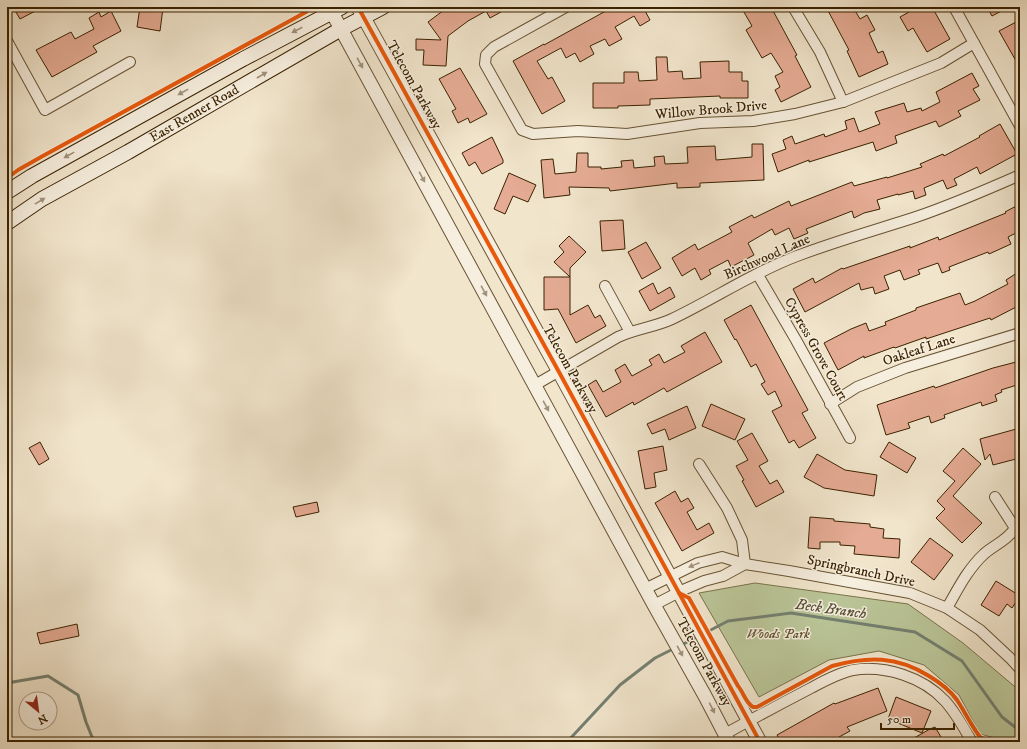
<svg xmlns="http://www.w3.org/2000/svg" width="1027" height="749" font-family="'IM FELL DW Pica',serif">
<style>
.green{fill:#bac598;stroke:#7a744c}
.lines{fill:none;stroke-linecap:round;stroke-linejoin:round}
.stream{stroke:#748070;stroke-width:3}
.building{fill:#e5ab94;stroke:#3a2200}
.minor-casing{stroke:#685333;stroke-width:12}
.tertiary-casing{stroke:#685333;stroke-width:15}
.secondary-casing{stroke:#3a2200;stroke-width:16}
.minor{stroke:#f6eede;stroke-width:10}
.tertiary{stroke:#f6eede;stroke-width:13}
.secondary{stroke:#f6eede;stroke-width:14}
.cycleway-casing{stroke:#f6eede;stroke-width:6}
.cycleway{stroke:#e8590c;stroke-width:4}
.oneway{fill:#a1927a}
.labels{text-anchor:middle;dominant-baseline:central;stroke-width:3;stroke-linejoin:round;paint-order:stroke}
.street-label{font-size:14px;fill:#3a2200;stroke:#f6eede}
.park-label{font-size:14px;font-style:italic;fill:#60532e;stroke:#f6eede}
.water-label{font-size:15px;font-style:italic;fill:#575138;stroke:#f6eede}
</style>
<rect width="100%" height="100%" fill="#f1e5cc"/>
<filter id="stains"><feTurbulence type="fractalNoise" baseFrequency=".005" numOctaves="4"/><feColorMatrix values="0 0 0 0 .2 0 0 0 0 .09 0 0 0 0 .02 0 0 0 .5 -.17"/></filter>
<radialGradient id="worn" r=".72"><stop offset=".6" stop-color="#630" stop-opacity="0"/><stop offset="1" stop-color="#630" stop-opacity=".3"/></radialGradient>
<!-- green -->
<path class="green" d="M755,583L908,604L963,643L1020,691V742H1010L980,734L959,695L924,665L879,651L829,660L759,697L699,593Z"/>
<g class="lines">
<!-- stream -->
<g class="stream">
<path d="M705,633L728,621L791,613L915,632L962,661L1002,717L1020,731"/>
<path d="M680,646L698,636"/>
<path d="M7,683L48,676L78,695L86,722L94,742"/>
<path d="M567,742L620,685L655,658L675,648"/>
</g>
</g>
<!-- building -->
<g class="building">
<path d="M13,7H43L20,19Z"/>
<path d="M140,7L163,8L160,31L137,27Z"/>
<path d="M448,7H510L490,18L486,11L468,21L448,36L446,66L423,65L424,50H416V39L441,40L428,22Z"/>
<path d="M613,7H643L650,20L640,26L634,16L615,27L622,39L609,46L605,39L590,46L594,54L580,62L575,53L566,58L561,48L537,61L548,79L552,77L565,101L542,114L513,61L544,44V45Z"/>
<path d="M741,7H771L797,55L795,56L811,87L781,102L775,90L780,87L775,76L783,72L771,53L762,58L746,30L752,26Z"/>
<path d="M826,7H853L860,19L867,15L875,30L869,33L878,53L883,51L888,64L859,77L847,51L849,50Z"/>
<path d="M906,7H932L950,39L927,52L913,28L908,31L900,17L909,12Z"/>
<path d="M987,7H1009L992,16Z"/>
<path d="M111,11L121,31L93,46L97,52L52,77L36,50L71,32L75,39L94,29L89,18L99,12L101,17Z"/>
<path d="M1020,20V68L999,31Z"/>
<path d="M656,57H667L668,72L682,71L683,79L701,78L700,62L729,61V72H742V81H748V98H720V96L650,99V105L618,106V108H593V83H624V72H638L639,81L657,80Z"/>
<path d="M460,68L487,114L470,123L468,118L458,123L452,111L456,109L439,79Z"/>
<path d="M972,73L979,86L973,89L980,100L958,111L961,116L939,127L936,121L895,136L897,143L876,151L873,142L809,162V160L778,172L772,154L786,149L783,140L792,136L795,144L824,134L825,137L847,129L845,121L854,118L859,132L880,124L875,112L904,103L907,112L921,108L922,111L940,102L936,92Z"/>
<path d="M1000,124L1017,154L980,174L977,167L954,179L957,185L947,189L943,180L924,188L926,195L915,199L913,191L898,195V194L877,200L880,209L864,213L854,218L852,211L806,229L808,233L794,239L789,228L775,235L772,229L748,243L754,255L731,267L728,260L709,270L711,274L701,280L695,268L682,276L672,258L695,244L698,250L732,232L729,227L752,215L754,218L789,201L791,206L852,182L854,186L887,177V178L922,167L920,164L943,154L944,156L980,137L979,136Z"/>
<path d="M492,137L503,160V163L482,174L475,162L469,166L462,153Z"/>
<path d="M752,144H763L764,180L700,183V187L677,188V183L610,191L609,188L569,187L570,195L544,198L541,160L553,159L555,174L576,172L577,153H588V167H601V169L622,167L621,161L633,160L634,168L655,166L654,157L664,156L665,164L688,163L687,147L715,146L716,160L752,157Z"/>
<path d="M509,173L536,185L528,202L513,196L505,214L494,209Z"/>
<path d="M1020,204V231L1008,237L1011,244L989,254L988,252L949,267L950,270L942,273L938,263L918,270L920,274L904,280L900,270L884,276L889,289L875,294L873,287L861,290L859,283L805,312L793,289L813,278L815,283L842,268L843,269L910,246V248L938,237L939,240L1006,213L1005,212Z"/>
<path d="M623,220L625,249L602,251L600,221Z"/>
<path d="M569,236L586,252L570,268V315L588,305L595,318L600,315L606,326L576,343L558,309L544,310V277H570L554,262L564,252L559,246Z"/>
<path d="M646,242L661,268L642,279L628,252Z"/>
<path d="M1017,273L1020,278V305L991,320L990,318L926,339V337L895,348L894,347L864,358V356L838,370L824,343L851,329L866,323L869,331L886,325L885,322L916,310V308L960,293L965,305L975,301L1008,284L1006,280Z"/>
<path d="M653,283L658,294L670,287L675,297L650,311L639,291Z"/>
<path d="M751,305L808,410L802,413L816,438L799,448L794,440L789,443L772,411L782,406L775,391L768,395L761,384L765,382L756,364L751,367L736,339L735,340L724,320Z"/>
<path d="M705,332L722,362L667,392L664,388L634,405L633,402L606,417L588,385L596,380L603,392L621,382L615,370L625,364L632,376L652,365L649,360L659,354L664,363L685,352L681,346Z"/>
<path d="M1020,361V384L1001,390L1002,392L995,395L997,401L982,406L981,402L944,415L945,418L931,423L929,416L908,423L910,428L886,435L877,405L934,386L935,388L993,368Z"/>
<path d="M711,404L745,419L735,440L702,426Z"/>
<path d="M687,406L696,428L669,440L665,429L652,434L647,424Z"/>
<path d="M1020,428V442L1016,443L1020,458L993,465L990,454L985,460L980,439Z"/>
<path d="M752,433L768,461L759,466L770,484L777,480L784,492L756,507L742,481L744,480L736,466L748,460L737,441Z"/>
<path d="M40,442L49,459L39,465L29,448Z"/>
<path d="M889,442L916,458L907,473L880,457Z"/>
<path d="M663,446L667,470L654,473L656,487L645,489L638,451Z"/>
<path d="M963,448L981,464L953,496L982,523L962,543L936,518L945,509L937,501L955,481L943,471Z"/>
<path d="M817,454L845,470L877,475L874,496L824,488L804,477Z"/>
<path d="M675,491L681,502L688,498L694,508L687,512L697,530L709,523L714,533L682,551L655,503Z"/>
<path d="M317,502L319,512L296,517L293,507Z"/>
<path d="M810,517L834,519V521L870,524V527L884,529L883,538L900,539L899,558L854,554L855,546L840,545V542H820V549L808,548Z"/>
<path d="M930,538L953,555L934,580L911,562Z"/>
<path d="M996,581L1020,596L1012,608L1007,604L999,616L981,605Z"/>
<path d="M77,624L79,636L40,644L37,633Z"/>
<path d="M878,688L887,711L847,727L850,731L830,742H781L777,735L834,703L835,704Z"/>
<path d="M896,697L931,711L922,733L888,719Z"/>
<path d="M935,727L944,742H907L930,729Z"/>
</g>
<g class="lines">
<defs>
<g id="minor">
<path d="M566,7L494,47L486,55L485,64L522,130L533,134L578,131L627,134L700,123L753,121L795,114L843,102L941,63L974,43"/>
<path d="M793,7L820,52L843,102"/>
<path d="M954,7L1020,126"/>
<path d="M7,41L45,110L130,62"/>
<path d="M758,275L796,340L850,438"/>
<path d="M605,286L630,332"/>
<path d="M535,385L618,337C635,329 655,327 672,319C714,299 754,272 797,256C836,241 876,230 916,217C951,205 986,190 1020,175"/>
<path d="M830,404L857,387L905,368L1020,333"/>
<path d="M699,464L727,508L742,540L745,564"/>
<path d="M645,589L698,563L722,557L745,564L789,571L910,593L947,608L980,630L1010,658L1020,669"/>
<path d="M654,605L683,590L704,581L723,576L745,564"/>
<path d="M947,608C958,589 967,570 984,554C994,545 1008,540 1015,528L995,497"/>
<path d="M725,734C754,718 782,703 811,688C824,681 838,673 853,670C885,665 923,677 945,701C956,713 964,728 972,742"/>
</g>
<g id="tertiary">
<path d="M329,7L654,605L705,696L729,742"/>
<path d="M358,7L559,372L760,742"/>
</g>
<g id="secondary">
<path d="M7,192L32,176L243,59L342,7"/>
<path id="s1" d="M7,223L42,199L128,152L341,29L383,7"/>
</g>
</defs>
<!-- minor casing -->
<use href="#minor" class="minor-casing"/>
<!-- tertiary casing -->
<use href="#tertiary" class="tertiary-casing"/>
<!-- secondary casing -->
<use href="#secondary" class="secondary-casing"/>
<!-- minor -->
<use href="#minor" class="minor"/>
<!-- tertiary -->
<use href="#tertiary" class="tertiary"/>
<!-- secondary -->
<use href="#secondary" class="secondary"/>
<defs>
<g id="cycleway">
<path d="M358,7L559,372L760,742"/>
<path d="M7,178L18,170L41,157L306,12L311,7"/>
<path d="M679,593L689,598L738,686C744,693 745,702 753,707H757L832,666C868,656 897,656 929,676C939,682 950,690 957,700C965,712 971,725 980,737L984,739L996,742"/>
</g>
</defs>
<!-- cycleway casing -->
<use href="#cycleway" class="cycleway-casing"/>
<!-- cycleway -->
<use href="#cycleway" class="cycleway"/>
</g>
<!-- one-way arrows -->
<defs><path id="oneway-solid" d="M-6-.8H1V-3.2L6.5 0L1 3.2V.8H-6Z"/></defs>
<g class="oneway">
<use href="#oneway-solid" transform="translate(297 30) rotate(153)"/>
<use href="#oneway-solid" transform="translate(360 63) rotate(61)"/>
<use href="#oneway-solid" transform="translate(262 75) rotate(-30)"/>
<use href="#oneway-solid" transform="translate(183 92) rotate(151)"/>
<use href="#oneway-solid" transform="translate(69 155) rotate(151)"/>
<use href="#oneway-solid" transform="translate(422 177) rotate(61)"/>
<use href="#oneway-solid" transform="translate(40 201) rotate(-31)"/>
<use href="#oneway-solid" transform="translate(484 291) rotate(61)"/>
<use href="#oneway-solid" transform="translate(546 406) rotate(61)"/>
<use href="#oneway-solid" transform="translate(694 565) rotate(158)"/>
<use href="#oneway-solid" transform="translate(680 651) rotate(61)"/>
<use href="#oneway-solid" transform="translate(712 708) rotate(63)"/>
</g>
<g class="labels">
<!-- street labels -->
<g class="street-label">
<text transform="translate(414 85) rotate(61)">Telecom Parkway</text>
<text transform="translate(711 110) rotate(-5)">Willow Brook Drive</text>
<text stroke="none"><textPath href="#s1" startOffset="217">East Renner Road</textPath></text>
<text transform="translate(767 257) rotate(-24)">Birchwood Lane</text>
<text transform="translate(816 349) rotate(61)">Cypress Grove Court</text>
<text transform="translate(919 350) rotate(-18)">Oakleaf Lane</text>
<text transform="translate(570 369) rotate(61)">Telecom Parkway</text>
<text transform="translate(861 571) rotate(12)">Springbranch Drive</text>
<text transform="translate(704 662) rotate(61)">Telecom Parkway</text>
</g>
<!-- park labels -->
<g class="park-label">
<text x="778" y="634">Woods Park</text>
</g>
<!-- water labels -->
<g class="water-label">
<text transform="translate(831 609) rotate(8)">Beck Branch</text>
</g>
</g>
<!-- margin -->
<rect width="1027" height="749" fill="none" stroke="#f1e5cc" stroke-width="24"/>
<rect x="8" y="8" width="1011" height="733" fill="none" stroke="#3a2200" stroke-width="2"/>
<rect x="12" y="12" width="1003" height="725" fill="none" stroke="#3a2200"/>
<!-- north arrow -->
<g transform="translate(38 711) rotate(151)"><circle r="19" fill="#f6eede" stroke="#ab9c85"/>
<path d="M0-3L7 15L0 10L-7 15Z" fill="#8f2418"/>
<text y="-6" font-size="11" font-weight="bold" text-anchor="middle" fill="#3a2200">N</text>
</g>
<!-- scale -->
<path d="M881 723v6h73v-6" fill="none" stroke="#3a2200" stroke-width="2"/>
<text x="887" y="723" font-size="12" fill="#3a2200" stroke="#f6eede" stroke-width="3" paint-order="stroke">50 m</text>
<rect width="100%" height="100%" filter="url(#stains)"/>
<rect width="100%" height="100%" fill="url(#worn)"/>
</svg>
